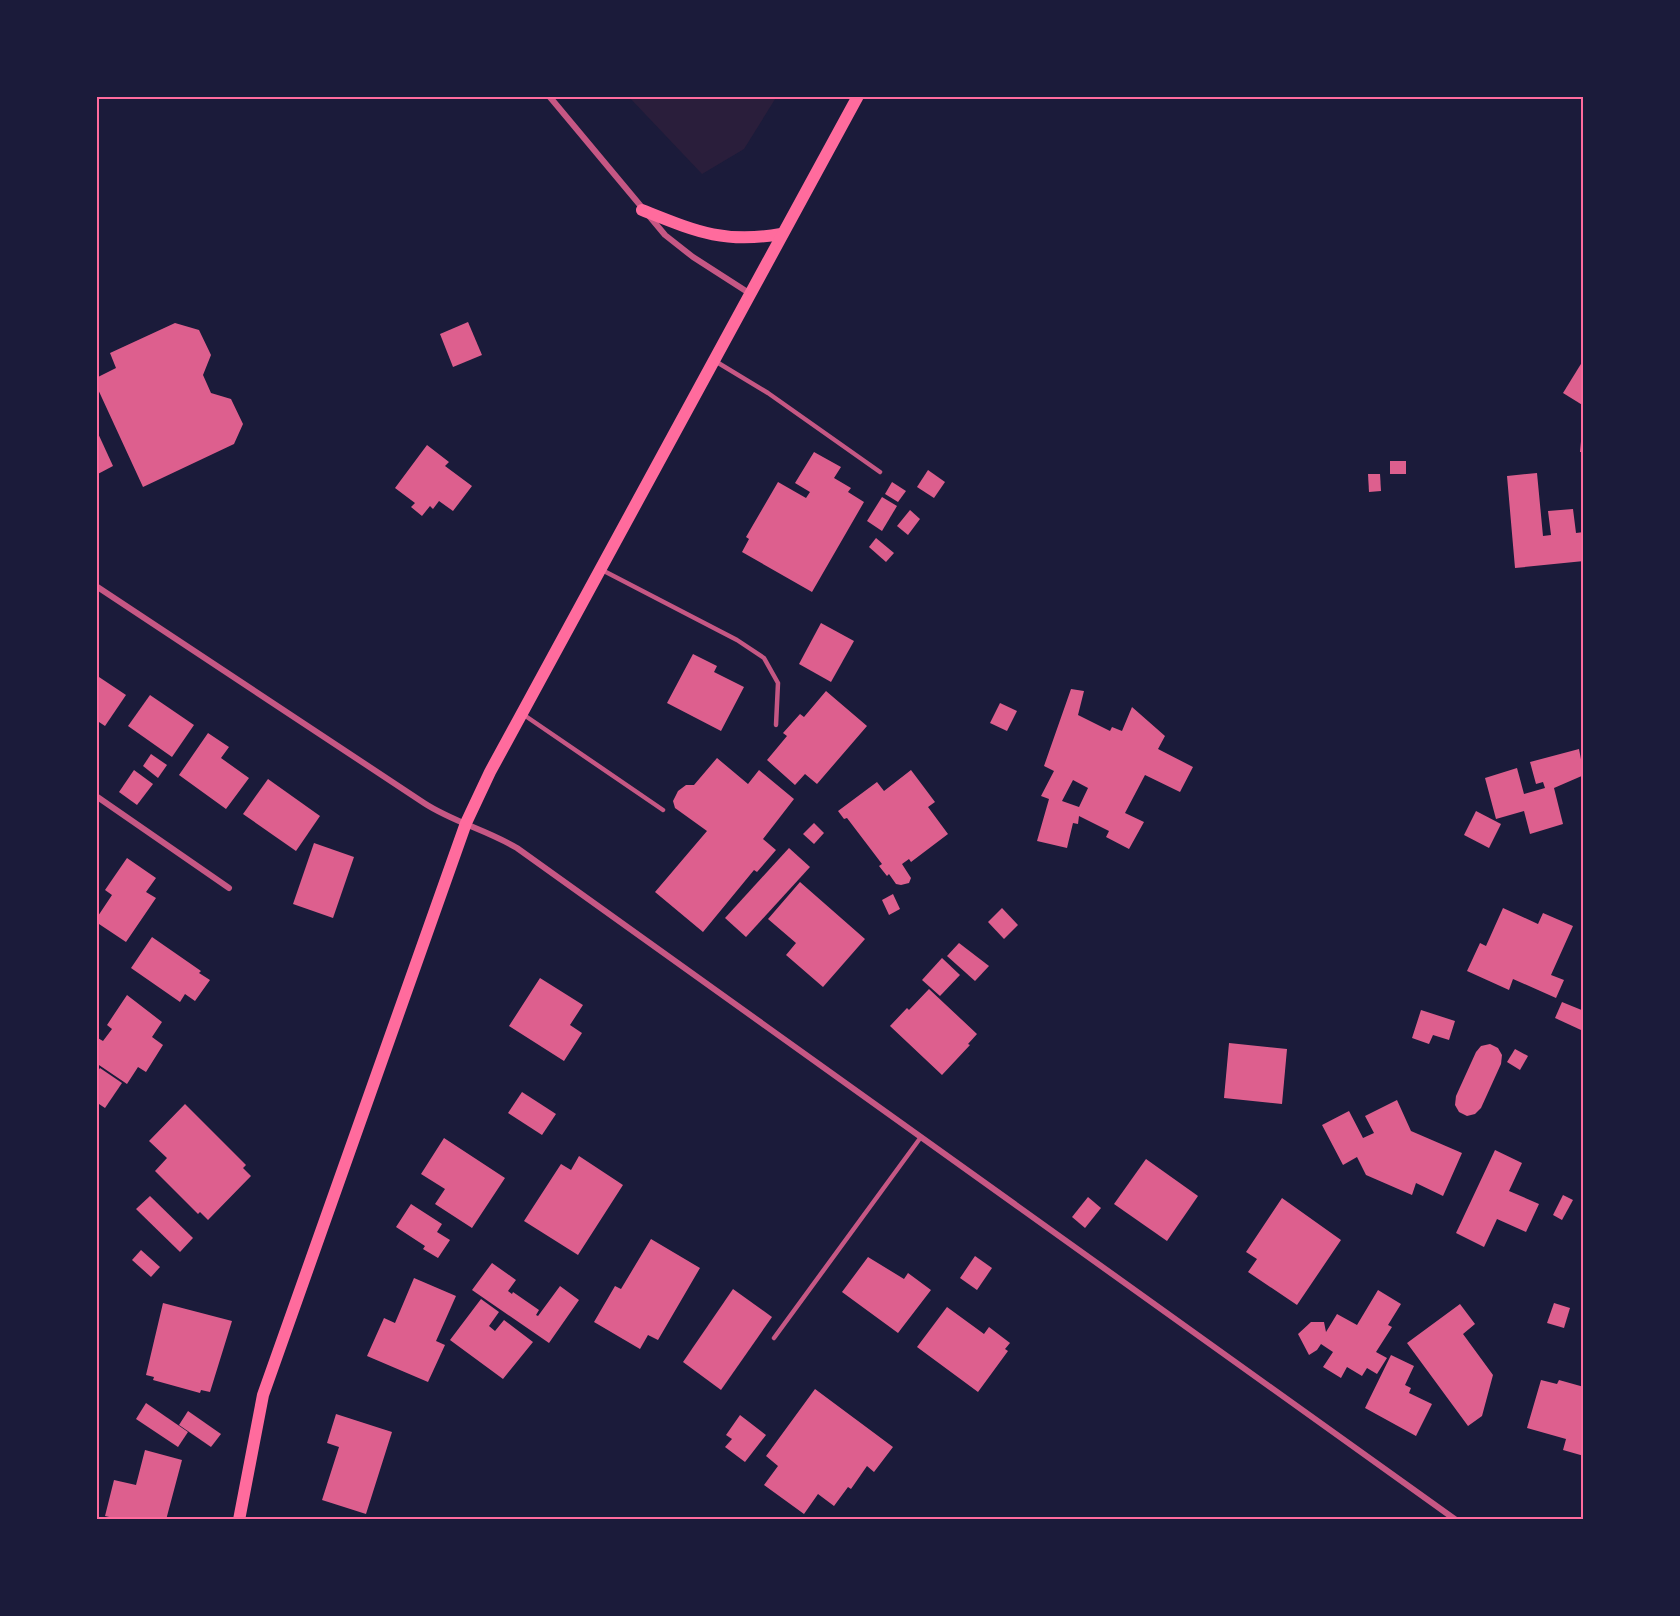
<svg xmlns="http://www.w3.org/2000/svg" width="1680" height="1616" font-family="Jost,sans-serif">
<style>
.green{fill:#2a1e3b}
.building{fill:#dd5f8e;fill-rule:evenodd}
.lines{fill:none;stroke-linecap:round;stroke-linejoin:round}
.service{stroke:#c65784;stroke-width:4.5}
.minor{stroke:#c65784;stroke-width:6}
.secondary{stroke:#ff6b9d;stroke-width:12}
.neatline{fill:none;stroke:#ff6b9d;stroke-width:2}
</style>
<rect width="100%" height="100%" fill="#1b1b3a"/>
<!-- green -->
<path class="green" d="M628,96H777L744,149L702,174Z"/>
<!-- building -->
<g class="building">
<path d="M468,322L482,355L453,367L440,334Z"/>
<path d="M175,323L199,330L211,355L203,375L211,393L231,399L243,424L234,444L143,487L96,385V378L116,368L110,353Z"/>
<path d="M1584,359V406L1563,393Z"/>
<path d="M96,429L113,466L96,475Z"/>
<path d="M1582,431H1584V452H1580Z"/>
<path d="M427,445L449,462L445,466L472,486L453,511L439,501L433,509L430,506L422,516L411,507L415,503L395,488Z"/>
<path d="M814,452L841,467L834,478L851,488L848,492L864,502L812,592L742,552L749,539L746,537L778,482L806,498L810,492L795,483Z"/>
<rect x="1390" y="461" width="16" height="13"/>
<path d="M928,470L945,482L934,498L917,487Z"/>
<path d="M1537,473L1543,536L1551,535L1548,511L1573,509L1576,533L1584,532V561L1515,568L1507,476Z"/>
<path d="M1368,474H1380L1381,491L1369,492Z"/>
<path d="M892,482L906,491L898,502L885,494Z"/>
<path d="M882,497L897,506L882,531L867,521Z"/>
<path d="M910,510L920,519L908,535L897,526Z"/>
<path d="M876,538L894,553L886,562L869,547Z"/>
<path d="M821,623L854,641L831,682L799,664Z"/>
<path d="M693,654L717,666L714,672L744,687L721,731L667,703Z"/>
<path d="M96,675L126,695L105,726L96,720Z"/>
<path d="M1071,689L1084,691L1078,715L1110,731L1112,727L1122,731L1132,707L1165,736L1158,749L1193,767L1180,792L1145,775L1125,813L1144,822L1129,849L1106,837L1109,831L1079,816L1078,824L1073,823L1067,848L1037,841L1049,799L1041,796L1054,771L1044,766ZM1073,780L1088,788L1079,807L1062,801Z"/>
<path d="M826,691L867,726L817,784L805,774L795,785L767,760L787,736L783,733L800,714L804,717Z"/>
<path d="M150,695L194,725L172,757L128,726Z"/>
<path d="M1000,703L1017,711L1007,731L990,723Z"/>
<path d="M208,733L229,747L221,758L249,778L226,809L179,775Z"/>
<path d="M1579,749L1584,775L1554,788L1563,824L1530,834L1524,811L1496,819L1485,778L1517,768L1524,794L1545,788L1543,782L1536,784L1530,762Z"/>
<path d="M151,754L167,765L158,778L143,766Z"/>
<path d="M717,758L748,784L759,770L794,799L763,839L776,850L757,872L754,870L703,932L655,892L707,831L675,808L673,801L678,791L686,785H694Z"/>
<path d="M134,770L153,784L137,805L119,792Z"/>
<path d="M911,770L935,802L928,807L948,834L911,862L909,859L902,864L911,878L909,883L901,885L896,884L889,874L887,876L879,866L882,864L847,818L844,819L838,811L877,782L884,791Z"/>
<path d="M268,779L320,816L296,851L243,814Z"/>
<path d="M1476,811L1501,824L1489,848L1464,835Z"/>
<path d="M814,823L824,833L814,844L803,834Z"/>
<path d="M314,843L354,857L333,918L293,904Z"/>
<path d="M789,848L810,867L746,937L725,918Z"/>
<path d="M127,858L156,878L146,892L156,898L126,942L96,922V919L112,895L105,890Z"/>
<path d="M800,882L865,939L823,987L786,955L796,943L768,919Z"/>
<path d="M893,894L900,909L889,915L882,900Z"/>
<path d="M1002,908L1018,925L1004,939L988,922Z"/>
<path d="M1503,908L1538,924L1543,913L1573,926L1551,975L1564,980L1556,998L1513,979L1509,990L1467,971L1480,943L1486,946Z"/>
<path d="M152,937L201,971L199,973L210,980L195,1001L185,994L180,1002L131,968Z"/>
<path d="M959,943L989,966L975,981L947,956Z"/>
<path d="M942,958L960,975L940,996L922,980Z"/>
<path d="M540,978L583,1005L570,1025L582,1033L564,1061L509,1026Z"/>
<path d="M929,989L977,1034L968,1044L970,1045L942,1075L890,1026L907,1008L909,1010Z"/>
<path d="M127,995L162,1022L152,1037L163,1045L146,1072L138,1067L127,1084L96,1063V1037L103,1041L112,1029L107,1025Z"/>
<path d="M1562,1002L1584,1011L1581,1030L1555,1018Z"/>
<path d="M1421,1010L1455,1021L1449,1040L1433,1035L1429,1044L1412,1038Z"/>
<path d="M1229,1043L1287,1049L1282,1104L1224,1098Z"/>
<path d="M1490,1044L1498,1048L1502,1055L1501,1064L1481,1108L1475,1114L1467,1116L1459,1112L1455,1105L1456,1096L1476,1052L1481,1046Z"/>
<path d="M1515,1049L1528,1056L1520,1070L1507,1062Z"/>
<path d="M100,1068L122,1083L105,1108L96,1102V1074Z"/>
<path d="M522,1092L556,1114L542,1135L508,1113Z"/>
<path d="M1397,1100L1411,1131L1462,1153L1443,1196L1416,1183L1412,1195L1366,1175L1357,1157L1343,1165L1322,1125L1349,1111L1363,1138L1374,1133L1365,1116Z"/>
<path d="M185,1104L246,1165L243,1168L251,1176L208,1220L200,1212L198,1214L155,1171L167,1158L149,1141Z"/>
<path d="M444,1138L505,1178L472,1228L435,1204L445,1189L421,1174Z"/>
<path d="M1495,1150L1522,1163L1509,1191L1539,1204L1526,1232L1497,1219L1484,1247L1456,1233Z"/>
<path d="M579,1156L623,1185L578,1255L524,1221L561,1164L571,1170Z"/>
<path d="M1146,1159L1198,1196L1167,1241L1114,1204Z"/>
<path d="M1563,1195L1573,1200L1562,1220L1553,1215Z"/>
<path d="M150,1196L193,1238L180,1252L136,1209Z"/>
<path d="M1088,1197L1101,1208L1085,1228L1072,1217Z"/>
<path d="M1282,1198L1341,1240L1297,1305L1248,1272L1257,1259L1246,1252Z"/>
<path d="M411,1204L442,1224L437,1232L450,1240L438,1258L423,1249L425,1246L396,1227Z"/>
<path d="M651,1239L700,1268L658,1340L648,1335L640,1349L594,1322L615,1286L621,1289Z"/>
<path d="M141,1250L160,1267L151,1277L132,1260Z"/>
<path d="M975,1256L992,1268L977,1290L960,1278Z"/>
<path d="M868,1257L904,1279L908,1273L931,1290L898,1333L842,1292Z"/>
<path d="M492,1263L516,1280L508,1291L512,1294L513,1292L539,1310L536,1315L538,1316L560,1286L579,1300L549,1343L472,1290Z"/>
<path d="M414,1278L456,1296L436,1341L445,1345L428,1382L367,1356L384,1318L395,1323Z"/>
<path d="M733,1289L772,1317L721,1390L683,1362Z"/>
<path d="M1378,1290L1401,1304L1388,1325L1392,1327L1376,1352L1387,1358L1377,1374L1367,1368L1362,1376L1347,1367L1341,1378L1323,1367L1333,1352L1321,1344L1317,1350L1309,1355L1298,1334L1311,1322H1324L1326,1332L1337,1314L1357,1325Z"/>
<path d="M481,1299L499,1312L489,1326L495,1331L504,1320L533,1342L503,1379L450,1340Z"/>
<path d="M163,1303L232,1321L210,1392L201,1390L200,1393L153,1380L154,1377L146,1375Z"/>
<path d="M1554,1303L1570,1308L1564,1328L1547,1323Z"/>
<path d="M1460,1304L1475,1324L1463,1334L1493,1375L1482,1416L1468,1426L1407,1343Z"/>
<path d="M947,1307L984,1334L989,1327L1010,1343L1005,1349L1008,1351L978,1392L917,1347Z"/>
<path d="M1391,1355L1414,1366L1405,1385L1411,1388L1409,1393L1432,1404L1416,1436L1365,1408Z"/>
<path d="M1541,1380L1557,1384L1559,1380L1584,1387V1456L1563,1450L1566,1439L1527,1428Z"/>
<path d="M815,1389L893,1447L874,1472L867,1466L851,1489L848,1487L834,1506L818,1494L804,1514L764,1485L778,1466L766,1456Z"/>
<path d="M146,1403L188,1432L178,1447L136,1419Z"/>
<path d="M188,1411L221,1434L211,1447L179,1425Z"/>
<path d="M336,1414L392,1432L366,1514L322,1500L339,1447L327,1443Z"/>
<path d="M740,1415L766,1435L745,1462L725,1447L732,1439L726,1435Z"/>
<path d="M145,1450L182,1460L166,1520L131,1517L130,1520H122L105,1516L114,1480L136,1485Z"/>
</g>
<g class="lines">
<!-- service -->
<g class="service">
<path d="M715,361L768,393L880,472"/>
<path d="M602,570L737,640L764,658L778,683L776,725"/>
<path d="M524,715L663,810"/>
<path d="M774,1338L921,1137"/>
</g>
<!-- minor -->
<g class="minor">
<path d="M549,96L665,235L693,257L749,293"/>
<path d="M96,586L424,803C453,822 487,830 517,848L1456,1520"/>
<path d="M96,796L229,888"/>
</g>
<!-- secondary -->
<g class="secondary">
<path d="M642,210C695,231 723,244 781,234"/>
<path d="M239,1520L263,1395L466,823L490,772L858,96"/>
</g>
</g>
<!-- border -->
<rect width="1680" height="1616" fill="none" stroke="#1b1b3a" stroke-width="195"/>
<rect x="98" y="98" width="1484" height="1420" class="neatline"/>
</svg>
